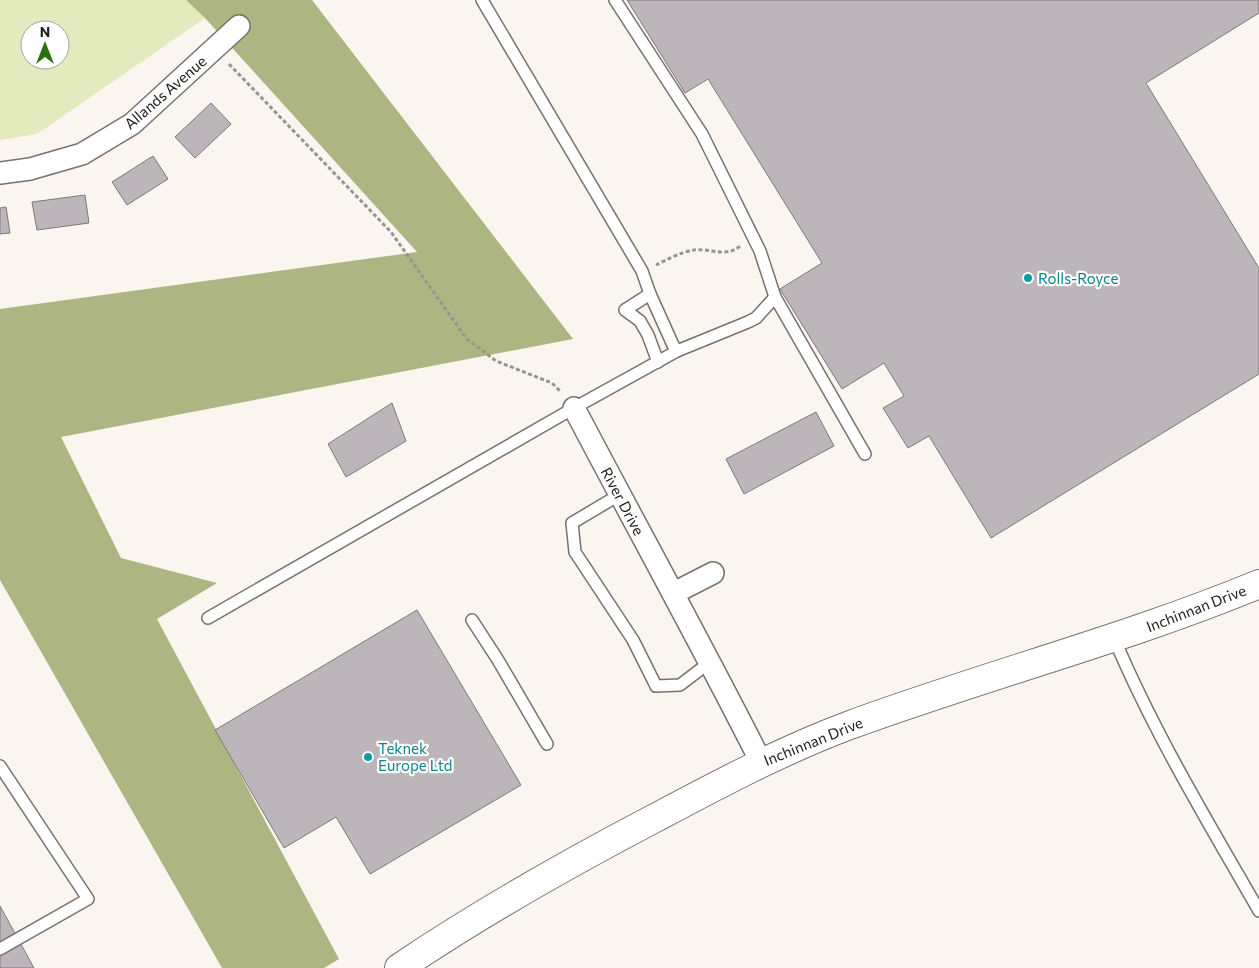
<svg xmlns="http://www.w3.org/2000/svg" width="1259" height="968" font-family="Commissioner,sans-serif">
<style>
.green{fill:#e2eabe;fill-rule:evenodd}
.forest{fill:#adb682}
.building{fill:#bcb6ba;stroke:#7e787c}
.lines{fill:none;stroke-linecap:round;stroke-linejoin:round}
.lane-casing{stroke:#77726d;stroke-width:14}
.street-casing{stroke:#77726d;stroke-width:24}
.secondary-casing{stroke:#77726d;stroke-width:30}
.path{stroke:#989490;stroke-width:3;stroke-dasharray:4 2.5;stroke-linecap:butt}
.lane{stroke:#fff;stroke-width:11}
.street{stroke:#fff;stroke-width:21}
.secondary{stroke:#fff;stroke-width:28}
.culture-dot{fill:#0f9aa8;stroke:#fff;stroke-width:2}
.labels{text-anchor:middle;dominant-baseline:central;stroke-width:4.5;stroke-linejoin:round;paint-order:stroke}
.street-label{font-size:15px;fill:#1e1d1a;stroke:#fff}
.culture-label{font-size:15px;fill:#0d838f;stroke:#fff;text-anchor:start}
</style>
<rect width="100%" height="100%" fill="#fbf5f0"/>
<!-- green -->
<path class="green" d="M0,0H186L205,18L37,134L0,140ZM30,30H60V60H30Z"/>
<!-- forest -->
<path class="forest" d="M186,0H312L573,339L61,437L121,558L217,583L157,619L339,959L324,968H222L0,580V309L417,252L205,18Z"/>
<!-- building -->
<g class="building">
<path d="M627,0H1259V13L1146,83L1259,268V374L991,538L929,436L908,448L883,408L904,396L884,363L842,389L780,289L822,263L708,79L685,93Z"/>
<path d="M211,103L231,124L195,158L175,137Z"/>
<path d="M153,156L168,179L127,205L112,182Z"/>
<path d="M85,195L89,223L37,230L32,202Z"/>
<path d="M6,207L10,233L0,234V208Z"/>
<path d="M392,403L406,441L346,477L328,444Z"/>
<path d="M816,412L834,446L744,494L726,459Z"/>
<path d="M417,610L521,785L370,874L336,817L284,848L215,730Z"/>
<path d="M0,906L34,968H0Z"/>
</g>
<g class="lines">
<defs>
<g id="lane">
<path d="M482,0L642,271L650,294L673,345L677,351"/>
<path d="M650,294L625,310L640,321L648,335L658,362"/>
<path d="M775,297L865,454"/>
<path d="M619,495L572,523L575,552L633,640L656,686L680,685L710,662"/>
<path d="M208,618L574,408L677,351L748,322L756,318L775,297L760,251L702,134L615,0"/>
<path d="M472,620L498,660L547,744"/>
<path d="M1114,638C1154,733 1208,822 1259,911"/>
<path d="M0,766L88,899L0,949"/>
</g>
<g id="street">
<path d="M0,173L30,169L82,154L132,124L239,26"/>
<path d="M574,408C636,526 701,643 761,762"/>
<path d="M674,593L713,573"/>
</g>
<path id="secondary" d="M399,968C482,912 569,863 657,817C721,783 783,750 850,725C986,675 1126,639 1259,584"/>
</defs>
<!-- lane casing -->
<use href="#lane" class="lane-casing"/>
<!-- street casing -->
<use href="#street" class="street-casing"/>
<!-- secondary casing -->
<use href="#secondary" class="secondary-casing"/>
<!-- path -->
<g class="path">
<path d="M229,64L391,232L466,338L496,361L552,383L561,392"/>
<path d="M656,265C666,260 683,251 694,250C710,248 726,258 740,246"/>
</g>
<!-- lane -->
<use href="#lane" class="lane"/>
<!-- street -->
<use href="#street" class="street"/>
<!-- secondary -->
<use href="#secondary" class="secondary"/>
</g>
<!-- markers -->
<g class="culture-dot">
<circle cx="1028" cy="278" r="5"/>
<circle cx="368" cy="757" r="5"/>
</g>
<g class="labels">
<!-- street labels -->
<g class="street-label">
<text transform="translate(165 92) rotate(-41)">Allands Avenue</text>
<text transform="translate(623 501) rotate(62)">River Drive</text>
<text transform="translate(1196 608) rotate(-21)">Inchinnan Drive</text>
<text transform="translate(813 741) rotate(-22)">Inchinnan Drive</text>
</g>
<!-- culture labels -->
<g class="culture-label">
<text x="1038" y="278">Rolls-Royce</text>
<text x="378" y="748">Teknek<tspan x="378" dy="17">Europe Ltd</tspan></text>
</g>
</g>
<!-- north arrow -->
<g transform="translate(45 45)"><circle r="24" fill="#ffffff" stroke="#a5a5a3"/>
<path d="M0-4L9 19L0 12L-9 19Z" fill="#2b7110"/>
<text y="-8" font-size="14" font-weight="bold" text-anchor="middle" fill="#1e1d1a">N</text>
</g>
</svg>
